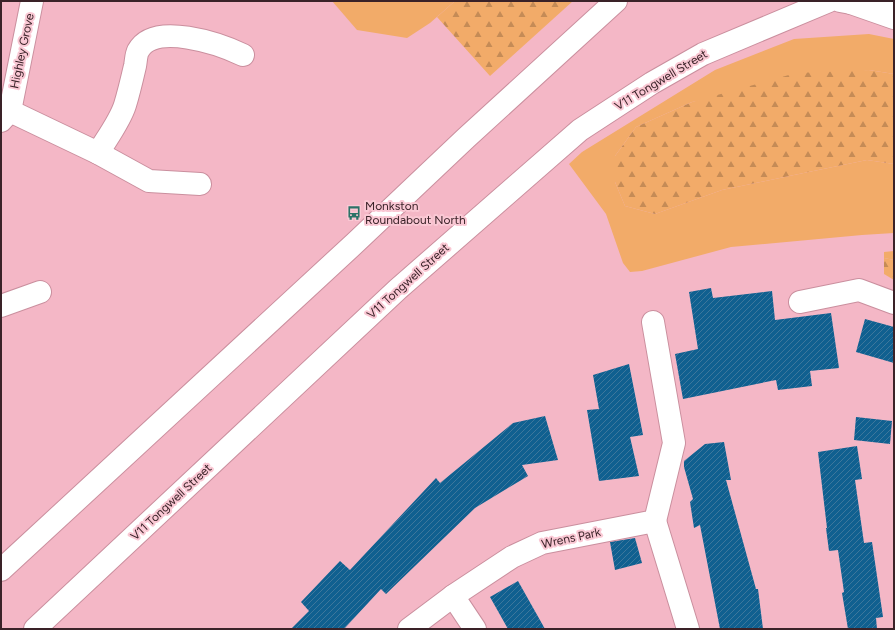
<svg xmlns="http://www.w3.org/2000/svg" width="895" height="630" font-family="Figtree,sans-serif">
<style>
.green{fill:#f2ab69}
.forest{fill:url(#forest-firs)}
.building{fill:url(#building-hatch)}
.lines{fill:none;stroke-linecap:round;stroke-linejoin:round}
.minor-casing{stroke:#ca8f9e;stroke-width:24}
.highway-casing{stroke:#ca8f9e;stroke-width:24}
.minor{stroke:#fff;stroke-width:22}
.highway{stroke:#fff;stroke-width:22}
.labels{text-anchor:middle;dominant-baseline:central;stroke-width:4;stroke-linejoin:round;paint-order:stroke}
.street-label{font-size:12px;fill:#3a2228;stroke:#fac8d4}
.poi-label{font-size:12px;fill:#3a2228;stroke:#fac8d4;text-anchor:start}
</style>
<defs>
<pattern id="forest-firs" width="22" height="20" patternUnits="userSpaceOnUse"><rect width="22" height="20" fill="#f2ab69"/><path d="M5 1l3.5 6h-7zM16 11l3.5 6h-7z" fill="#c58b56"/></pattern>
<pattern id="building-hatch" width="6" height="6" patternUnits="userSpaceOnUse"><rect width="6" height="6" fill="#106090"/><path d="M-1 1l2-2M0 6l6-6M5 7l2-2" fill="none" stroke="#3d779c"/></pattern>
</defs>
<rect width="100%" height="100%" fill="#f4b7c6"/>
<!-- green -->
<g class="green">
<path d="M332,1H455L430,23L407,38L357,30Z"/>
<path d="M869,34L894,39V74L869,70L692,102L636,127L615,156V182L625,206L655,214L722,190L794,175L867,160L894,164V233L862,235L731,247L642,271L630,272L623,263L606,214L569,164L582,152L715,70L794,39Z"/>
<path d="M894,251V260L884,258V252Z"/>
</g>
<!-- forest -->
<g class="forest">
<path d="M455,1H573L490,76L437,17Z"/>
<path d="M869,70L894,74V164L867,160L794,175L722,190L655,214L625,206L615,182V156L636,127L692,102L796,73Z"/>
<path d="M884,258L894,260V280L884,274Z"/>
</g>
<!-- building -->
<g class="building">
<path d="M711,288L713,298L772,291L775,320L831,313L839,368L810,371L812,386L778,390L776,380L683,399L675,354L698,349L689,292Z"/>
<path d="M865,319L894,327V363L856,352Z"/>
<path d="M629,364L643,435L630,437L639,476L599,481L587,410L599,409L593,375Z"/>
<path d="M545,416L558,460L522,465L528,476L475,508L386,594L381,589L344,629H291L309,611L301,602L340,561L350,570L436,478L440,483L513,423Z"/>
<path d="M856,417L892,421L890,444L854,440Z"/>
<path d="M724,442L731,480H726L756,589H758L763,629H720L700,525L694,528L690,502L693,499L684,467V461L705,444Z"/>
<path d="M857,446L862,479L855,480L864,543L872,542L883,617L876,618L877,629H848L842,593L844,592L838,550L829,551L826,528H827L818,452Z"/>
<path d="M635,538L642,563L615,570L610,542Z"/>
<path d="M518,581L545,629H508L490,597Z"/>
</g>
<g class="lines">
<defs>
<g id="minor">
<path d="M851,3L894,18"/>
<path d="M10,111L98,153L149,181L200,184"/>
<path d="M1,121L10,111L32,1"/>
<path d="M98,153C107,138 120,121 125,105C129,92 132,79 135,66C136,61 136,55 138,51C154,21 220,44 243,55"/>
<path d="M800,302L859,290L894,303"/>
<path d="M1,306L40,292"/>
<path d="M655,521L688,629"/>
<path d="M409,629L453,596"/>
<path d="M475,629L453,596L512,557L542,543L655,521L674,443L653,322"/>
</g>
<g id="highway">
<path d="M840,1L851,3L888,1"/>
<path d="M1,570L355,243L466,138L616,1"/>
<path d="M35,629L398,289L580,130L652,83L703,54L829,1"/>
</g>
</defs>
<!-- minor casing -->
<use href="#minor" class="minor-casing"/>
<!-- highway casing -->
<use href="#highway" class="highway-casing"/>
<!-- minor -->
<use href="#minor" class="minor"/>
<!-- highway -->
<use href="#highway" class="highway"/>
</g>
<!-- icons -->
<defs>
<symbol id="bus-bare" viewBox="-9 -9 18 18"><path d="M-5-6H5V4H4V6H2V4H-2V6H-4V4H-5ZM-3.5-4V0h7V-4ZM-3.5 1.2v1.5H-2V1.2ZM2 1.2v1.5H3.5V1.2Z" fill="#2b7267" stroke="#fac8d4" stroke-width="2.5" paint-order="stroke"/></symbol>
</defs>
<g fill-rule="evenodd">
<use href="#bus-bare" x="344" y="203" width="20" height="20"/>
</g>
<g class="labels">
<!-- street labels -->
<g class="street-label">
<text transform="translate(22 51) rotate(-78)">Highley Grove</text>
<text transform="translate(661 80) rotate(-31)">V11 Tongwell Street</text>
<text transform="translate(408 281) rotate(-42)">V11 Tongwell Street</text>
<text transform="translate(171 502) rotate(-43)">V11 Tongwell Street</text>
<text transform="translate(571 538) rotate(-12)">Wrens Park</text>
</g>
<!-- poi labels -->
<g class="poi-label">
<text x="365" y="206">Monkston<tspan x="365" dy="14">Roundabout North</tspan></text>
</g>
</g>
<!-- border -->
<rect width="895" height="630" fill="none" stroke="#3a2228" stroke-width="4"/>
</svg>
